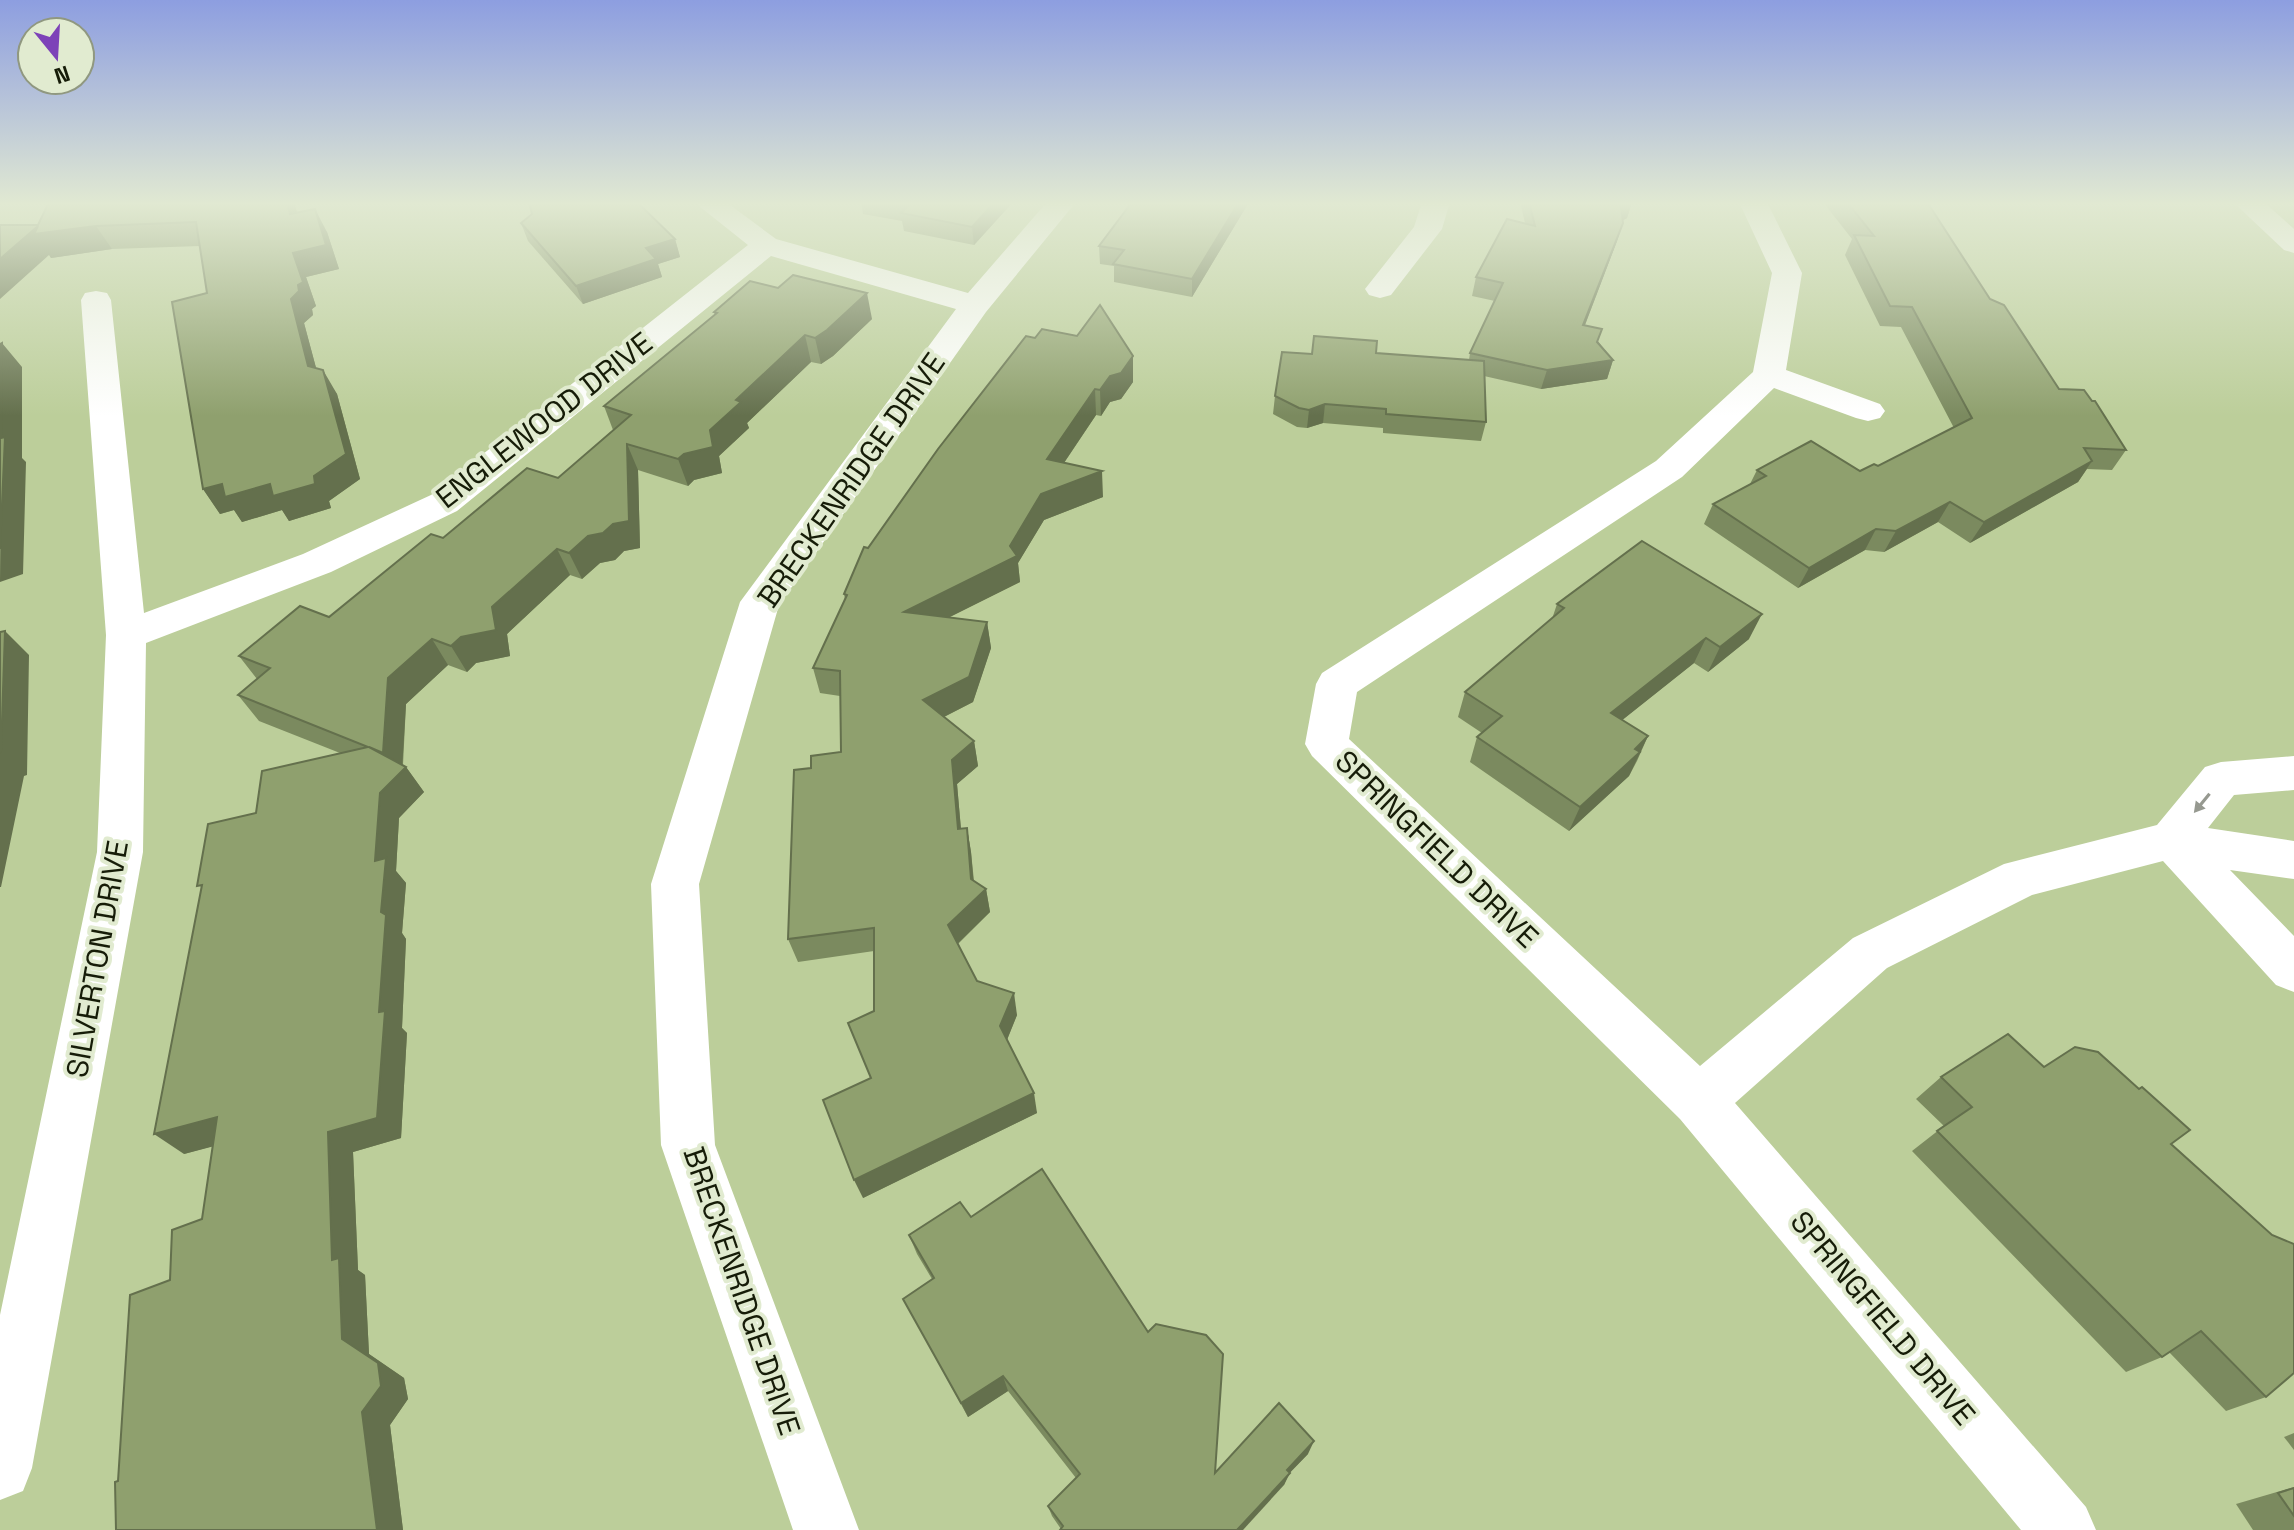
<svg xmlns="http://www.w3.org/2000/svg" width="2294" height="1530" font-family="'Space Grotesk',sans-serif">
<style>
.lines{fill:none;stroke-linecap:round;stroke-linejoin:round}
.minor{fill:#fff;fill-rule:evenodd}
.major{fill:#fff;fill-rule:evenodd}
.wall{fill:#7b8a5f}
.shaded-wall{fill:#64704d}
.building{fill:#8fa06e;stroke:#64704d;stroke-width:2}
.oneway{fill:#969990}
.labels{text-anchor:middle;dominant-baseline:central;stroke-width:8;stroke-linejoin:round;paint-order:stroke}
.street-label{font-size:30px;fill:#161c08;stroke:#e1ebd0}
</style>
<rect width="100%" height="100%" fill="#bcce9a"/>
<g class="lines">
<!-- minor -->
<g class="minor">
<path d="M694,202H726L776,239L968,293L1047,202H1076L986,312L779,605L699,884L715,1145L859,1530H793L661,1145L651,884L740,602L956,309L771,256L457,511L331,572L146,643L143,852L32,1468L23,1491L0,1500V1315L97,852L106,635L81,300L85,293L96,291L107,293L111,300L144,613L303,554L431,495L748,245Z"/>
<path d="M1422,202H1450L1442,229L1391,295L1380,298L1369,295L1365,289L1414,227Z"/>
<path d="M1739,202H1767L1802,273L1786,370L1880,404L1885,411L1880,418L1868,421L1856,418L1774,388L1682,477L1357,692L1349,739L1700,1066L1853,938L2004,864L2157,825L2205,767L2221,762L2294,756V790L2234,795L2208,828L2294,841V879L2230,870L2294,936V992L2276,985L2163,861L2032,895L1887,968L1735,1103L2086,1507L2096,1530H2021L1680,1119L1312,756L1305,744L1316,684L1322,673L1656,461L1753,372L1772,273Z"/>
</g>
<!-- major -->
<path class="major" d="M2233,202H2264L2294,229V253L2284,250Z"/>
</g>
<!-- wall -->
<g class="wall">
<path d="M49,202H293L297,212L327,232L339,269L306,277L316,306L312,309L313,315L304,323L316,368L337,394L360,479L329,501L331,508L289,521L282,510L242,522L234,510L220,514L203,489L207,293L200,246L112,249L51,258L38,225Z"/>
<path d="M861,202H1013L974,245L904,231L902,221L863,214Z"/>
<path d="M1249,202L1192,297L1114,282V266L1100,264L1099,246Z"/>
<path d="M1520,202H1632L1627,218L1622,221L1617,241L1585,325L1613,360L1607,379L1541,389L1484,376L1486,422L1481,441L1383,433V428L1323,423L1307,428L1297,427L1273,414L1275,396L1312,354L1376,353L1469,360L1470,353L1495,301L1472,296L1476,277L1525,223Z"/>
<path d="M1823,202H1927L1990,299L2059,389L2126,450L2112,470L2087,469L2078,482L1970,543L1938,522L1884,552L1865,550L1798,588L1704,524L1713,504L1750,484L1757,470L1860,471L1878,466L1954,428L1901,327L1880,326L1845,255L1852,239Z"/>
<path d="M521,223L675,239L680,257L658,264L662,277L583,304L528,241Z"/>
<path d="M714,312L872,319L833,356L821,364L811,362L747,423L749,428L719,456L722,473L694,480L688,486L638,470L640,548L624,551L615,560L600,563L582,579L570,575L507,634L510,656L476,663L467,672L448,665L406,704L403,765L406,767L424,792L399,818L396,871L406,883L402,933L406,939L402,1028L407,1033L401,1138L353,1152L358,1270L365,1275L369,1354L404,1378L408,1399L390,1425L403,1530H116L118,1481L170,1280L202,1219L213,1146L184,1154L256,813L340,753L259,721L238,695L257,679L239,656L329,617L443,538L558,478L613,430L604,406L715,315Z"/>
<path d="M1133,356V382L1121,399L1110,402L1101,416L1096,415L1064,463L1103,497L1044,520L1018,563L1020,582L949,617L987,622L991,648L973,702L944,717L974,741L978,766L957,784L961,829L967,828L971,852L974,881L986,889L990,912L958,944L977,981L1017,1015L1007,1040L1037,1113L863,1198L874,1011V951L798,962L788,939L811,768L841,752L840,696L820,693L813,668L845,599L844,594L868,548Z"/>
<path d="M1557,604L1749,639L1708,672L1694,663L1622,720L1648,736L1637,761L1629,776L1569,831L1470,762L1477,737L1482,733L1458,717L1465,692L1552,619Z"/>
<path d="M2044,1067L2171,1144L2266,1397L2226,1411L2169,1352L2162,1357L2126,1372L1912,1151L1944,1126L1916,1099L1941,1077Z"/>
<path d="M971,1217L1215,1473L1308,1454L1289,1473L1284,1485L1061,1529L1052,1516L1048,1506L1076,1478L1008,1391L968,1417L903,1299L932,1279L917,1254L909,1235Z"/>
<path d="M2294,1433V1450L2284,1437Z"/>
<path d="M2294,1487V1530H2253L2236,1504Z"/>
</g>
<!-- shaded-wall -->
<g class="shaded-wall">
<path d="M287,202H293L295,205L303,237L290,214Z"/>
<path d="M995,202H1013L974,245L972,227Z"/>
<path d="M1239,202H1249L1192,297V279Z"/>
<path d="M1629,202H1632L1627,218L1616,224L1621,206Z"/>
<path d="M315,209L327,232L339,269L306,277L316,306L312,309L313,315L304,323L322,390L308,366L291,299L293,253Z"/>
<path d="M1623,223L1617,241L1578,343L1583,325Z"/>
<path d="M38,226H96L112,249L51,258L49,255L0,299V259Z"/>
<path d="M675,239L680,257L658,264L662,277L583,304L576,286L646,248Z"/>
<path d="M867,293L872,319L833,356L821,364L815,338Z"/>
<path d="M805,335L811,362L747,423L749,428L719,456L722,473L694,480L688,486L678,459L710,430L736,400Z"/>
<path d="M2,343L22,367V458L26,462L23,574L0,582Z"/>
<path d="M1133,356V382L1121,399L1110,402L1101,416L1100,390L1110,376Z"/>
<path d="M1613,360L1607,379L1541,389L1547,370Z"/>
<path d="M323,370L337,394L360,479L329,501L331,508L289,521L282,510L242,522L234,510L220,514L203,489L222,484H270L314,476Z"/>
<path d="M1095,389L1096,415L1049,485L1047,459Z"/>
<path d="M1325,404L1323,423L1307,428L1309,410Z"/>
<path d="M627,444L638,470L640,548L624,551L615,560L600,563L582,579L569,553Z"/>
<path d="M2092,461L2078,482L1970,543L1984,522Z"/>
<path d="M1102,471L1103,497L1044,520L1018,563L1020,582L910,637L904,612L1010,546L1041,494Z"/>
<path d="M1950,502L1938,522L1884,552L1896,531Z"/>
<path d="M1876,529L1865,550L1798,588L1809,568Z"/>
<path d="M557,549L570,575L507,634L510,656L476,663L467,672L451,646L492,607Z"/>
<path d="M1762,614L1749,639L1708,672L1720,647Z"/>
<path d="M987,622L991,648L973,702L928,725L923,700Z"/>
<path d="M5,631L29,655L27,775L24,776L1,887H0V752Z"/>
<path d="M1706,638L1694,663L1601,737L1611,713Z"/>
<path d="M432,639L448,665L406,704L402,770L406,767L424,792L399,818L396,871L406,883L402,933L406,939L402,1028L407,1033L401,1138L353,1152L358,1270L365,1275L369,1354L404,1378L408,1399L390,1425L403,1530H377L342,1339L332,1260L328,1132L379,1012L375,861L380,793L399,774L383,753L388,678Z"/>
<path d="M1648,736L1629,776L1569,831L1580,807Z"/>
<path d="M974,741L978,766L957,784L963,853L958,829L952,760Z"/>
<path d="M967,828L971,852L975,899L986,889L990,912L953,948L948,925L971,879Z"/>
<path d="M1014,993L1017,1015L1004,1047L1000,1026Z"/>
<path d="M1034,1093L1037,1113L863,1198L854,1180Z"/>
<path d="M217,1117L245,1138L184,1154L154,1134Z"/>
<path d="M1003,1376L1008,1391L968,1417L961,1403Z"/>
<path d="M1314,1441L1308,1454L1282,1481L1287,1470Z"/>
<path d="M1290,1473L1284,1485L1243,1530H1237Z"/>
</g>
<!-- building -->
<g class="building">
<path d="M49,202H287L290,214L315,209L326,245L293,253L303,282L298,285L299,291L291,299L308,366L323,370L346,454L314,476L315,484L273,496L270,484L225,497L222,484L203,489L172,302L207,293L196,222L96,226L34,234L38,226L0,259V225H38Z"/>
<path d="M529,202H637L675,239L646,248L656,259L576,286L521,223L532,214Z"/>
<path d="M893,202H995L972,227L901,213L909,205Z"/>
<path d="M1132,202H1239L1192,279L1113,264L1124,250L1099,246Z"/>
<path d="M1529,202H1629L1621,206L1623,223L1583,325L1602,329L1597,342L1613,360L1547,370L1470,353L1503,283L1476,277L1507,219L1535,226Z"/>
<path d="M1847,202H1927L1990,299L2004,305L2059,389L2084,390L2092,401H2095L2126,450L2084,448L2092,461L1984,522L1950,502L1896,531L1876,529L1809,568L1713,504L1766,476L1757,470L1811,441L1860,471L1874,464L1878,466L1972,418L1912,307L1890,306L1854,235L1874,236Z"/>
<path d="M793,275L867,293L827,330L815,338L805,335L736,400L741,402L710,430L713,447L684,454L678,459L627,444L629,521L613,524L603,533L588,536L569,553L557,549L492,607L496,630L461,637L451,646L432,639L388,678L383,753L369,747L406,767L380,793L375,861L386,858L381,912L386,915L379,1012L385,1011L377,1118L328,1132L332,1260L339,1258L342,1339L378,1363L381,1386L362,1412L377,1530H116L115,1482L118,1481L130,1295L170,1280L172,1230L202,1219L217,1117L154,1134L202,885L197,886L208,824L256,813L262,771L368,747L238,695L270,668L239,656L300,606L329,617L431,534L443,538L527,468L558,478L631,415L604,406L717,313L714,312L750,281L778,288Z"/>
<path d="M1100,305L1133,356L1121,373L1110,376L1100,390L1095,389L1047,459L1102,471L1041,494L1010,546L1017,556L904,612L987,622L969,677L923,700L974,741L952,760L958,829L967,828L971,879L986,889L948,925L977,981L1014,993L1000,1026L1034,1093L854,1180L823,1100L871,1078L848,1023L874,1011V928L788,939L794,770L811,768V756L841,752L840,671L813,668L847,595L844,594L864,547L868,548L938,449L1026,336L1035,338L1042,329L1077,336Z"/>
<path d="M1314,336L1377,341L1376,353L1484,361L1486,422L1386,414V409L1325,404L1309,410L1299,408L1275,396L1282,352L1312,354Z"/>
<path d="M2,343L1,438L5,437L0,549V344Z"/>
<path d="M1642,541L1762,614L1720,647L1706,638L1611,713L1648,736L1635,749L1640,752L1580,807L1477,737L1502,716L1465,692L1564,608L1557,604Z"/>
<path d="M5,631L1,751L0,752V632Z"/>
<path d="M2008,1034L2044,1067L2075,1047L2098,1052L2139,1089L2142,1087L2190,1130L2171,1144L2272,1235L2294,1244V1373L2266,1397L2201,1331L2162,1357L1937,1131L1972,1107L1941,1077Z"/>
<path d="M1042,1169L1148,1332L1156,1324L1206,1335L1223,1354L1215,1473L1279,1403L1314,1441L1287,1470L1290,1473L1237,1530H1060L1063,1526L1048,1506L1080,1474L1003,1376L961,1403L903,1299L934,1278L909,1235L960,1202L971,1217Z"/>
<path d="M2294,1488V1516L2278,1493Z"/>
</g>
<!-- one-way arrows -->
<defs><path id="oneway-solid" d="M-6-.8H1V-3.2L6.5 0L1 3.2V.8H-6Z" transform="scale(2)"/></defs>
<use class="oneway" href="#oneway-solid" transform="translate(2202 803) rotate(129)"/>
<!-- sky -->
<linearGradient id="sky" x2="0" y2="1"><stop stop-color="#8d9ee0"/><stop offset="0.49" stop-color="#e1e9d2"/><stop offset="1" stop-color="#e1e9d2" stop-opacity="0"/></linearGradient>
<rect width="2294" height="416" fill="url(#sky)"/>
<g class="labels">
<!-- street labels -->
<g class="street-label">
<text transform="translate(544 420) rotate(-38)">ENGLEWOOD DRIVE</text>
<text transform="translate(851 480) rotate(-55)">BRECKENRIDGE DRIVE</text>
<text transform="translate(1437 849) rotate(44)">SPRINGFIELD DRIVE</text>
<text transform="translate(97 959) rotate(-80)">SILVERTON DRIVE</text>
<text transform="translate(742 1291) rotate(71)">BRECKENRIDGE DRIVE</text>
<text transform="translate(1883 1318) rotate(50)">SPRINGFIELD DRIVE</text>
</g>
</g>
<!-- north arrow -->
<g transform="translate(56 56) rotate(162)"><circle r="38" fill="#e1ebd0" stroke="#909880" stroke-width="2"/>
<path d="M0-6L14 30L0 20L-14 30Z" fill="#7d42b8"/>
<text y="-12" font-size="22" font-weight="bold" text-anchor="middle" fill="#161c08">N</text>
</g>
</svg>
